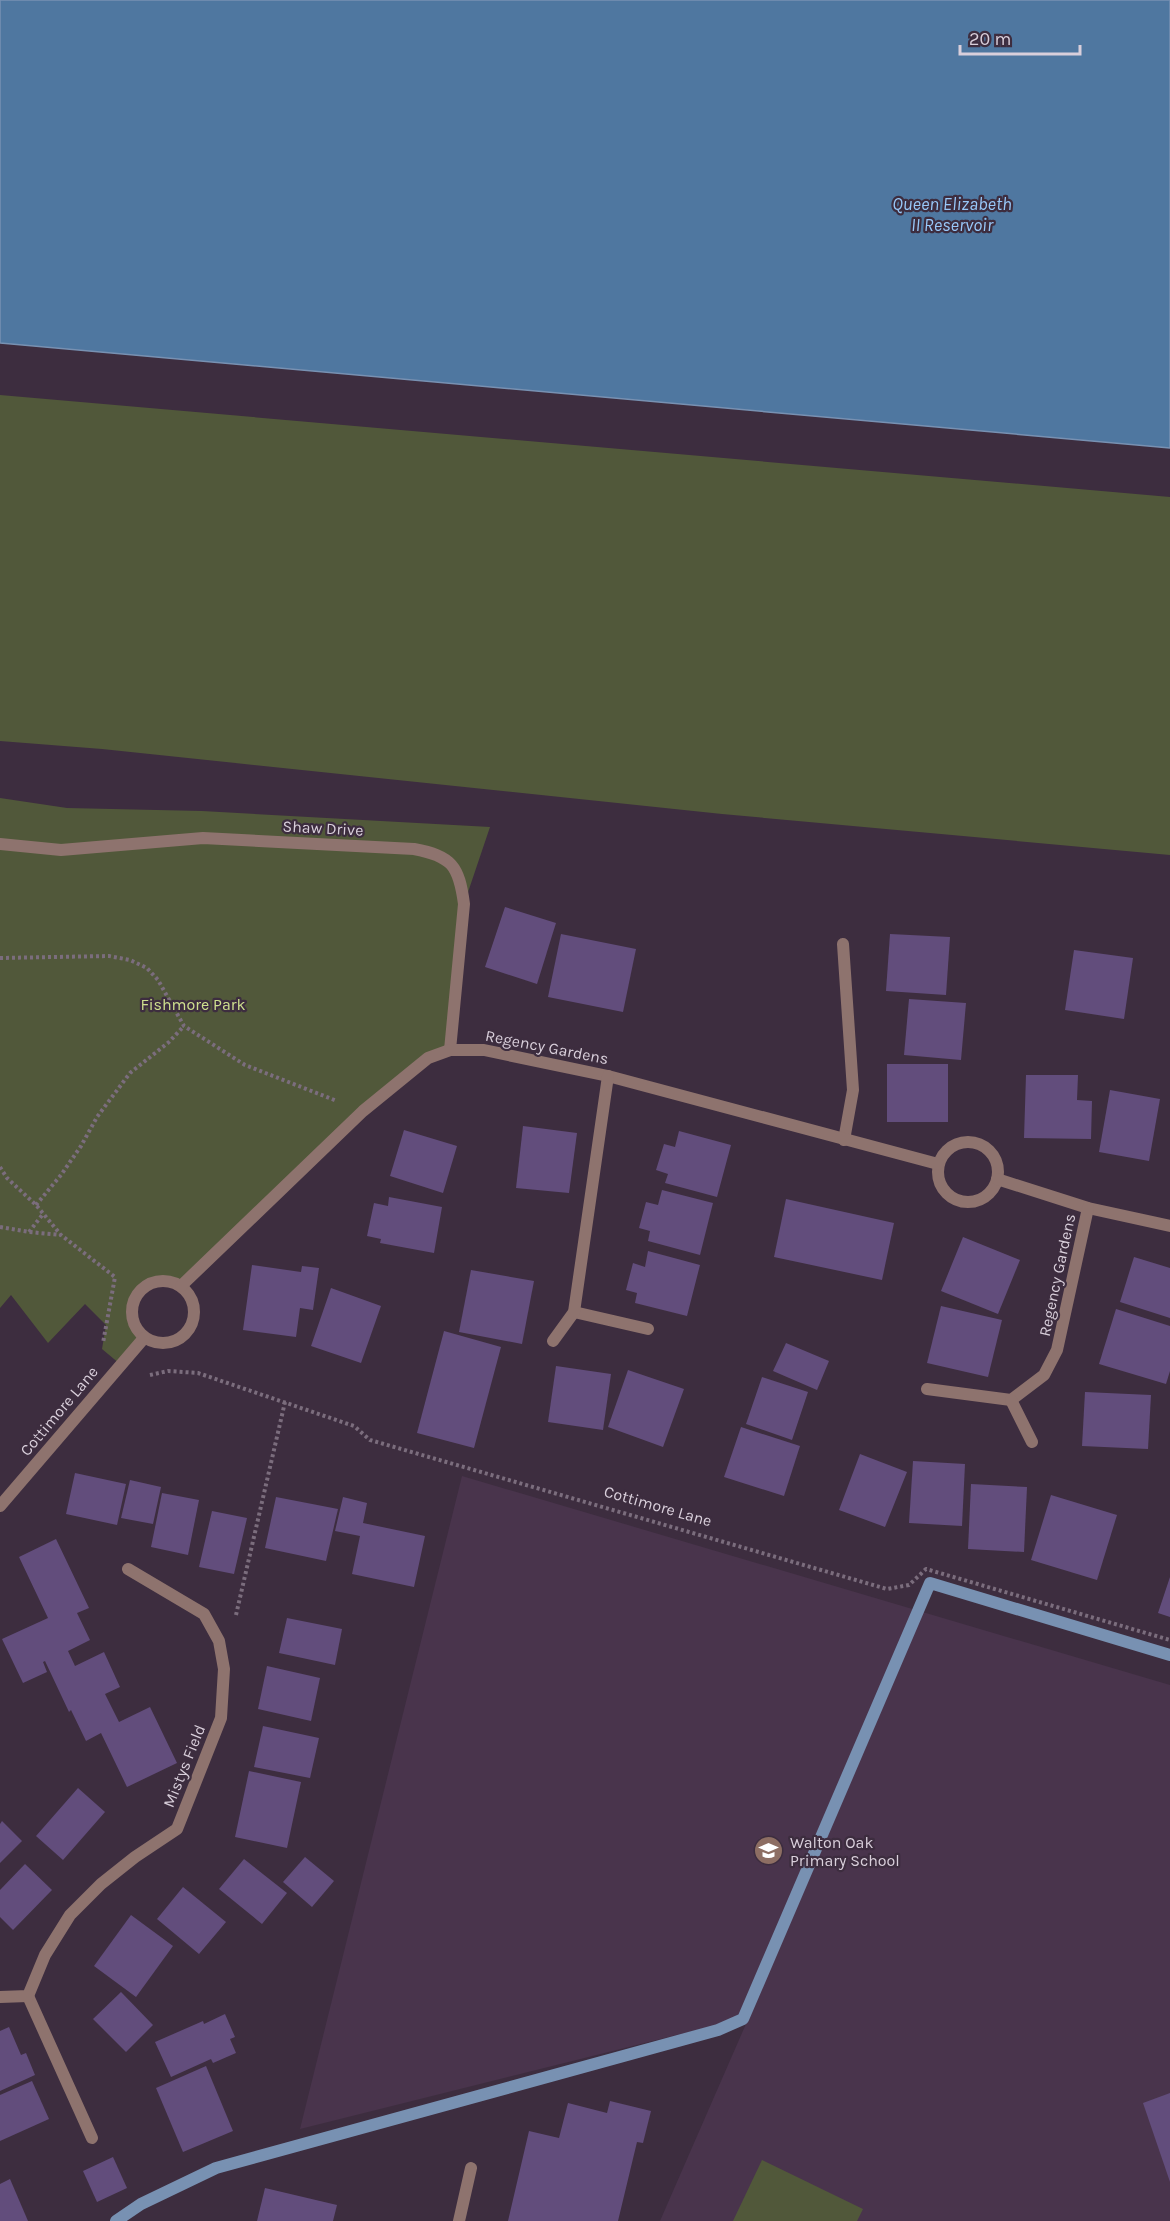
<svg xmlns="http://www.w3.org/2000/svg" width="1170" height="2221" font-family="Karla,sans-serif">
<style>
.built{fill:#49344c}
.green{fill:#51583a}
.water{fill:#4f77a0;stroke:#7891b2;stroke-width:1.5}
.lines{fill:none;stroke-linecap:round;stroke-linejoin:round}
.stream{stroke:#7891b2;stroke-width:12}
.building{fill:#624d7c}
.path{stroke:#7b6d7d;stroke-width:4;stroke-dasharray:3 3;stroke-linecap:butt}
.street{stroke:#8e736e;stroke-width:12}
.labels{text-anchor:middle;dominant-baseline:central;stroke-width:4.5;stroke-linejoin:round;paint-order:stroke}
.street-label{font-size:16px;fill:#d9cfdb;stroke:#3d2d3f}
.park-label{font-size:16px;fill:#cee08e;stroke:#3d2d3f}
.poi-label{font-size:16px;fill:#d9cfdb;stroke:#3d2d3f;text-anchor:start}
.water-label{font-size:18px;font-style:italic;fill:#98c8f9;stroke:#3d2d3f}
</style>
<rect width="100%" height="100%" fill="#3d2d3f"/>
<!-- built -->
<path class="built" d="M462,1476L1170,1685V2221H660L749,2017L300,2129Z"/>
<!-- green -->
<g class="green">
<path d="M0,395L1170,497V855L722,814L102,749L0,741Z"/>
<path d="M0,798L67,808L202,811L490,827L464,904L450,1050L428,1058L181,1286C143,1267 115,1308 144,1338L120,1364L102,1349L106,1325L85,1304L48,1343L11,1295L0,1308Z"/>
<path d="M762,2160L863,2209L857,2221H733Z"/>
</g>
<!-- water -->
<path class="water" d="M0,0H1170V448L0,343Z"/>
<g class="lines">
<!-- stream -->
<path class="stream" d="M116,2221L141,2204L216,2168L718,2030L743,2019L930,1583L1170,1655"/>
</g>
<!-- building -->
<g class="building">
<path d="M505,907L556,923L537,984L485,967Z"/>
<path d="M561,934L636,949L623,1012L548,997Z"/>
<path d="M890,934L950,937L946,995L886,991Z"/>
<path d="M1074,950L1133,958L1124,1019L1065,1010Z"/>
<path d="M909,999L966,1003L961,1060L904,1055Z"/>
<rect x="887" y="1064" width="61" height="58"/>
<path d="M1026,1075H1078L1077,1100L1092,1101L1091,1139L1024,1138Z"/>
<path d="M1110,1090L1160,1099L1149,1161L1099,1152Z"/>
<path d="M523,1126L577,1133L569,1193L516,1188Z"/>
<path d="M404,1130L457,1146L443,1193L390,1176Z"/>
<path d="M679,1131L731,1145L717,1197L665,1183L668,1174L656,1170L664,1144L675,1147Z"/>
<path d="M662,1190L713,1203L700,1255L648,1241L650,1231L639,1228L646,1202L658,1205Z"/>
<path d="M389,1197L442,1207L434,1253L380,1243L381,1239L367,1236L374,1203L388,1206Z"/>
<path d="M786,1199L894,1223L882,1280L774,1257Z"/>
<path d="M963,1237L1020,1260L998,1314L941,1291Z"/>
<path d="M648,1251L700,1265L687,1316L635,1303L637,1293L626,1290L633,1263L645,1267Z"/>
<path d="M1134,1257L1170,1268V1318L1120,1302Z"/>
<path d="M252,1265L301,1272L302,1266L319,1268L313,1310L300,1308L296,1337L243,1330Z"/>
<path d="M471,1270L534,1281L522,1344L459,1332Z"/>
<path d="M331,1288L381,1306L361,1363L311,1346Z"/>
<path d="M941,1306L1002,1320L988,1377L927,1363Z"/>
<path d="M1116,1309L1170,1326V1371L1166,1384L1099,1364Z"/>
<path d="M444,1331L501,1347L474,1448L417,1433Z"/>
<path d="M786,1343L829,1361L817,1390L773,1371Z"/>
<path d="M556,1366L611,1374L603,1430L548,1422Z"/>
<path d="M628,1370L684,1389L663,1447L608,1427Z"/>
<path d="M762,1377L808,1392L792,1440L746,1424Z"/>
<path d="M1085,1392L1151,1395L1148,1449L1082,1446Z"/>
<path d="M741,1427L800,1446L784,1496L724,1477Z"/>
<path d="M860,1454L907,1472L885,1527L839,1510Z"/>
<path d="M913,1461L965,1464L962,1526L909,1523Z"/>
<path d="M75,1473L126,1484L117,1525L66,1514Z"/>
<path d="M130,1480L161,1487L153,1524L121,1518Z"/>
<path d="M971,1484L1027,1487L1024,1552L968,1549Z"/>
<path d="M162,1493L199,1500L188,1555L151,1547Z"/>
<path d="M1051,1495L1117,1515L1097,1580L1031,1560Z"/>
<path d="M276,1497L338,1509L326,1561L265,1548Z"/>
<path d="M343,1497L367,1503L363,1523L425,1536L414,1587L352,1574L360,1536L335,1531Z"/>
<path d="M212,1511L247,1518L234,1574L199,1567Z"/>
<path d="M56,1539L89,1608L77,1613L90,1640L68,1651L75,1666L104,1652L120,1687L105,1694L119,1722L150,1707L177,1763L127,1787L101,1733L86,1741L71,1710L69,1712L45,1661L43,1662L47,1672L23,1683L2,1639L48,1618L19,1557Z"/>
<path d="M1170,1577V1617L1158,1613Z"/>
<path d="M287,1618L342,1629L335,1665L279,1653Z"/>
<path d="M267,1666L320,1678L311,1721L258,1709Z"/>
<path d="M263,1726L319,1738L310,1778L254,1767Z"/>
<path d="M249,1771L301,1782L287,1848L235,1837Z"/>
<path d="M78,1788L105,1812L63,1860L36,1836Z"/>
<path d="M2,1821L22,1841L0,1863V1824Z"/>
<path d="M305,1857L334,1881L312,1907L283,1882Z"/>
<path d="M244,1859L287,1893L262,1924L219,1889Z"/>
<path d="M25,1864L52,1890L13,1930L0,1917V1890Z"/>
<path d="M183,1887L226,1922L199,1954L157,1919Z"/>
<path d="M131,1915L173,1946L136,1997L94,1966Z"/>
<path d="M121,1992L153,2025L126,2052L93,2019Z"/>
<path d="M225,2014L235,2037L230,2039L236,2053L213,2063L211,2059L171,2077L155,2042L203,2021L204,2024Z"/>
<path d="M9,2027L21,2055L26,2053L35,2075L0,2091V2031Z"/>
<path d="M206,2066L233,2131L183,2152L156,2088Z"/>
<path d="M32,2081L49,2119L0,2141V2095Z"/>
<path d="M1170,2093V2182L1143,2103Z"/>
<path d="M610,2101L651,2111L643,2143L637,2142L618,2221H508L529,2131L559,2138L568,2103L607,2113Z"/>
<path d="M113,2157L127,2188L97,2202L83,2171Z"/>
<path d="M10,2179L28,2221H0V2184Z"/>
<path d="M265,2188L337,2205L333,2221H257Z"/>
</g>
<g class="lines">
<!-- path -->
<g class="path">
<path d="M0,958L109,956L130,960L147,968L158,980L184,1026L245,1065L337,1101"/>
<path d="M0,1167L7,1178L36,1205L61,1235L115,1277L103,1343"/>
<path d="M36,1205L61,1175L81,1146L97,1117L130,1073L169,1042L184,1026"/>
<path d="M0,1227L29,1232L61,1235"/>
<path d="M29,1232L43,1214"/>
<path d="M150,1375L168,1371L198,1373L354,1426L370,1440L887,1589L909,1585L926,1569L1170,1640"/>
<path d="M236,1615L285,1402"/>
</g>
<!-- street -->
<g class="street">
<path d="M0,844L61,850L203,838L414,849C452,856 459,866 464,904L450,1050"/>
<path d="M843,944L853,1090L844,1140"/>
<circle cx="968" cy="1172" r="30"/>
<path d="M997,1179L1088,1208L1170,1226"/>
<circle cx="163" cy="1312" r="31"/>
<path d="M181,1286L363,1111L428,1058L450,1050H484L608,1076L938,1164"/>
<path d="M574,1312L648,1329"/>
<path d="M553,1341L574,1312L608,1076"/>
<path d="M927,1389L1011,1400L1044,1375L1057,1350L1088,1208"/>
<path d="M1011,1400L1032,1442"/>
<path d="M0,1506L144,1338"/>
<path d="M28,1996L92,2138"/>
<path d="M0,1997L28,1996L45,1955L70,1915L101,1884L135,1857L177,1829L221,1718L224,1669L219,1641L204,1614L128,1569"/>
<path d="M459,2221L471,2168"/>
</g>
</g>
<!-- icons -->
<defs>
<symbol id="school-disc" viewBox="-11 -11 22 22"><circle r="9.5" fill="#8d6e63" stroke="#3d2d3f"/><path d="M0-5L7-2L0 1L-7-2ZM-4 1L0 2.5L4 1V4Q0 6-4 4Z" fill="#fff"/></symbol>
</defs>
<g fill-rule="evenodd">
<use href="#school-disc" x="752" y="1834" width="33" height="33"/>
</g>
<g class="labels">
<!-- street labels -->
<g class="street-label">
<text transform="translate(323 828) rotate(3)">Shaw Drive</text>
<text transform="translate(547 1047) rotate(11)">Regency Gardens</text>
<text transform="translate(1057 1275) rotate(-78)">Regency Gardens</text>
<text transform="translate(59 1411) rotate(-50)">Cottimore Lane</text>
<text transform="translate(658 1506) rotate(16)">Cottimore Lane</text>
<text transform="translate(184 1766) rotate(-68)">Mistys Field</text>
</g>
<!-- park labels -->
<g class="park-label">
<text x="193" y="1004">Fishmore Park</text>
</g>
<!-- poi labels -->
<g class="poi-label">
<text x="790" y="1842">Walton Oak<tspan x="790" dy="18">Primary School</tspan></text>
</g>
<!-- water labels -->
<g class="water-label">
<text x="952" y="204">Queen Elizabeth<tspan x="952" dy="21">II Reservoir</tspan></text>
</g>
</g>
<!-- scale -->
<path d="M960 45v9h120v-9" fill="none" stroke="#d9cfdb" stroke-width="3"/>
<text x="969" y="45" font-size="18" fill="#d9cfdb" stroke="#3d2d3f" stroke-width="4.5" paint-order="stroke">20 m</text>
</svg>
